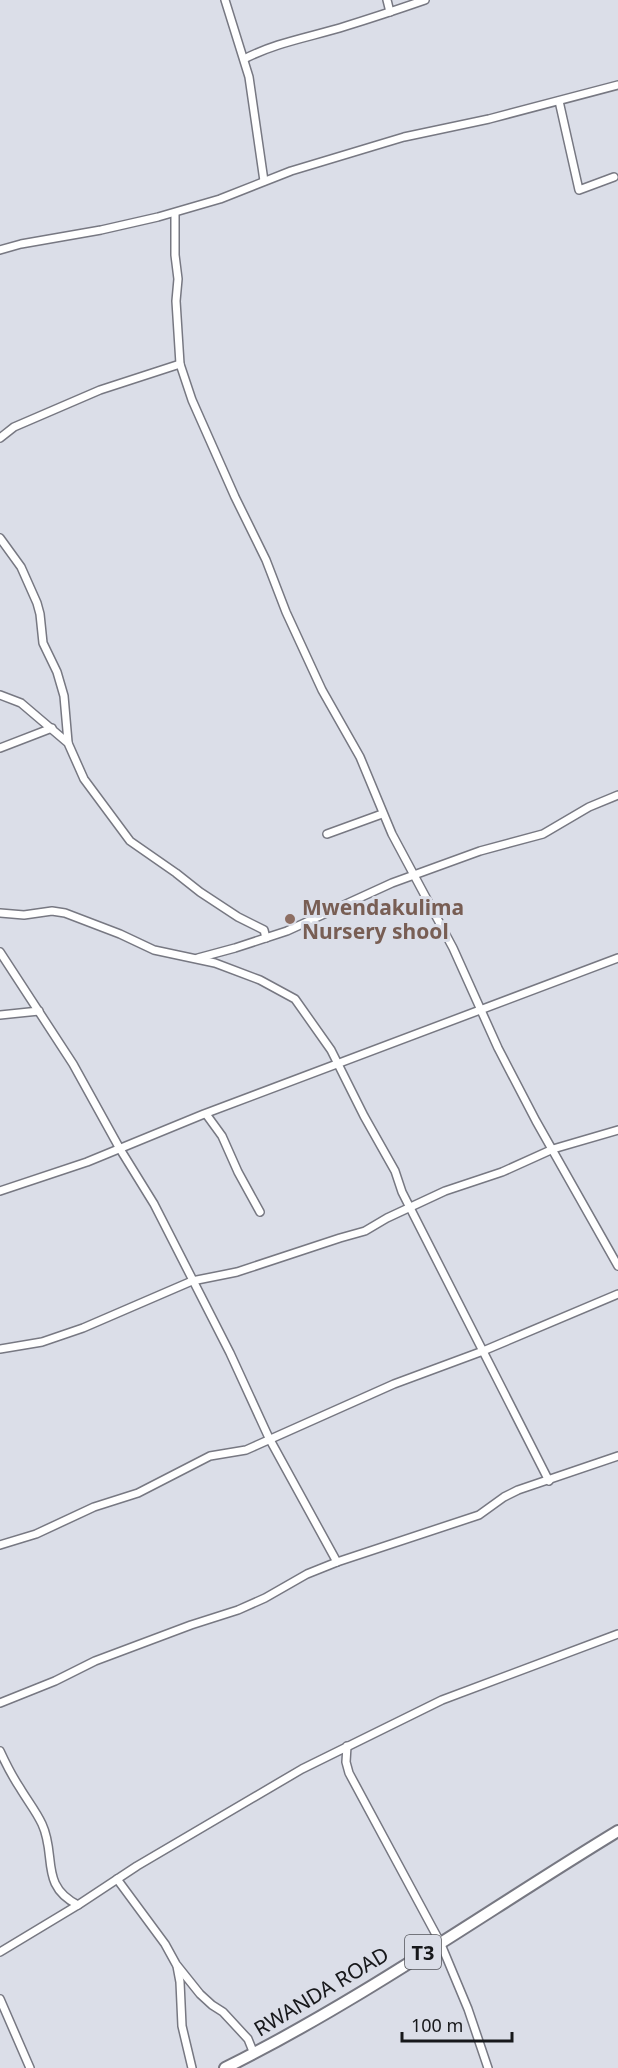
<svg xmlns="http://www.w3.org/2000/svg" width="618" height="2068" font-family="'Noto Sans',sans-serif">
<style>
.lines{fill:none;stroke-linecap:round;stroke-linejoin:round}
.minor-casing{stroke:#777882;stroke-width:10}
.highway-casing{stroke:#777882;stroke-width:14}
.minor{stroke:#fff;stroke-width:7}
.highway{stroke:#fff;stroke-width:10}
.education-dot{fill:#8d6e63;stroke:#dbdee8;stroke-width:2}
.labels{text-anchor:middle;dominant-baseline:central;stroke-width:6;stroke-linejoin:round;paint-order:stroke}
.shield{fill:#dbdee8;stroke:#525358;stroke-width:1.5}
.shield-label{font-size:20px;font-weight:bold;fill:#17181b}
.education-label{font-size:21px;font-weight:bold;fill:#785e54;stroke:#dbdee8;text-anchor:start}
.street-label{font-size:21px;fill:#17181b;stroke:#dbdee8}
</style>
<rect width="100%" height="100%" fill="#dbdee8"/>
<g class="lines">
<defs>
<g id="minor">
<path d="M225,0L249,77L264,181"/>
<path d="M387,0L390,12"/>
<path d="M244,59C277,42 311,37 346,26C372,18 399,9 425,0"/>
<path d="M559,101L579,190L614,177"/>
<path d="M175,213V255L178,279L176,301L180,364L192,400L235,497L266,560L286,612L322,690L360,757L392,834L453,948L498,1048L536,1121L618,1266"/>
<path d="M0,250L21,244L101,230L158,217L220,199L291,171L404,137L489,119L618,85"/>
<path d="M0,438L14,427L100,390L180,364"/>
<path d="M0,538L21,567L37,603L40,614L43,643L57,672L64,696L68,742"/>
<path d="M0,695L21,703L68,743L84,779L130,841L176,873L200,892L238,917L264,930L266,938"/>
<path d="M0,748L52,728"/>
<path d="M327,834L382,814"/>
<path d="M0,913L24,915L52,911L65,913L120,934L154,950L215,963L260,980L295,999L331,1050L364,1116L395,1171L402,1192L549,1481"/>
<path d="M0,952L73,1064L120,1149L154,1204L230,1353L269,1438L337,1562"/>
<path d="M198,958L235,948L287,931L392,883L480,851L543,834L589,807L618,795"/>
<path d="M0,1015L39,1011"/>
<path d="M206,1114L222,1136L238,1172L260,1212"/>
<path d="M0,1191L87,1162L204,1114L618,958"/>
<path d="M0,1349L42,1342L83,1328L192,1281L237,1272L340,1238L365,1231L387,1218L445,1191L502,1172L553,1149L618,1130"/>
<path d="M0,1545L36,1534L94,1507L138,1493L210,1456L246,1450L255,1446L394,1384L483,1351L618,1294"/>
<path d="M0,1703L55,1681L95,1661L191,1625L238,1610L265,1598L307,1574L337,1562L479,1515L504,1497L518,1490L618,1456"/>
<path d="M347,1746L346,1762L349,1773L440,1942L468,2009L488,2068"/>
<path d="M0,1751C6,1764 12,1776 20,1788C27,1800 36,1811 42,1824C57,1856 39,1885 78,1905"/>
<path d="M117,1879L165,1944L176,1964L200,1994L212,2005L223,2012L248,2039L254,2054"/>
<path d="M0,1952L78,1905L137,1866L302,1769L442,1700L618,1634"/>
<path d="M177,1966L180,1982L182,2026L192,2068"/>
<path d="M0,1999L30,2068"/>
</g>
<path id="highway" d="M225,2068C362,2000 488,1910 618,1831"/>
</defs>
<!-- minor casing -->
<use href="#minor" class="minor-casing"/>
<!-- highway casing -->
<use href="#highway" class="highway-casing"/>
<!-- minor -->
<use href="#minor" class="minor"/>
<!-- highway -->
<use href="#highway" class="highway"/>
</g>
<!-- markers -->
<circle class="education-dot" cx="290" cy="919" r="6"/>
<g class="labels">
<!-- shield labels -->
<rect class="shield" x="405" y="1935" width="36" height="34" rx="4.5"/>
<g class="shield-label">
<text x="423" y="1952">T3</text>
</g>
<!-- education labels -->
<g class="education-label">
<text x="302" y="907">Mwendakulima<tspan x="302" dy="24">Nursery shool</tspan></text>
</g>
<!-- street labels -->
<g class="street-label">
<text transform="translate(321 1991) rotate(-31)">RWANDA ROAD</text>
</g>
</g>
<!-- scale -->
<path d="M402 2032v9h110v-9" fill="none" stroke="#17181b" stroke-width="3"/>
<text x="411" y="2032" font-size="18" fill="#17181b" stroke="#dbdee8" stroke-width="4.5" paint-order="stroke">100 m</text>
</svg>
